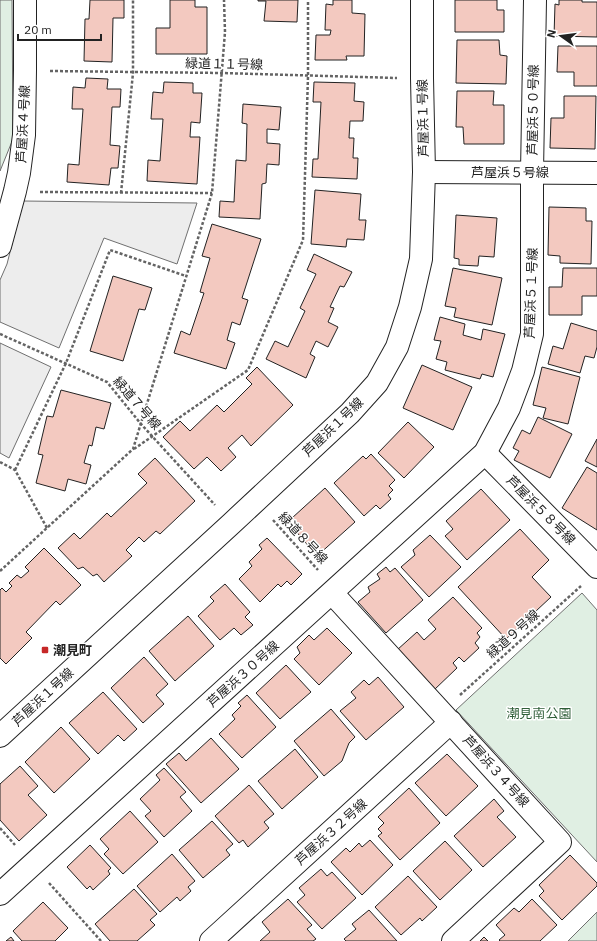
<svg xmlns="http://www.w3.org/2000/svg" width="597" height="941" font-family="'IBM Plex Sans','Noto Sans JP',sans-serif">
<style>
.green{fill:#e0efe3;stroke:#6f6f6f}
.parking{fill:#ededed;stroke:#6f6f6f}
.building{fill:#f3c9c0;stroke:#222}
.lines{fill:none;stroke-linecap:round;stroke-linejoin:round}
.minor-casing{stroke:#222;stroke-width:24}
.tertiary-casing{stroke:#222;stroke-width:24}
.path{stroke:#646464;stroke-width:2.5;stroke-dasharray:3 2;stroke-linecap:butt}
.minor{stroke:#fff;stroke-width:22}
.tertiary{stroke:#fff;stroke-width:22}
.poi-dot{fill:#c62828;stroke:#fff;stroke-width:1.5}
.labels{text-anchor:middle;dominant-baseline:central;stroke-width:3;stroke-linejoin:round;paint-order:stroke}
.street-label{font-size:13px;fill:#222;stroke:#fff}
.poi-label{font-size:13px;font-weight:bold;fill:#222;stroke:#fff;text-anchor:start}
.park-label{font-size:13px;fill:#2f5e38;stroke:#fff}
</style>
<rect width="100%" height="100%" fill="#fff"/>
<!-- green -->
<g class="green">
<path d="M0,0H12L13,139L0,171Z"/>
<path d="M582,593L597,610V862L456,710Z"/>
<path d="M597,912V941H568Z"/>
</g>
<!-- parking -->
<g class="parking">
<path d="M23,201L197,203L177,264L104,238L59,348L0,322V280L7,264Z"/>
<path d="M0,343L51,367L9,458L0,453Z"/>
</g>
<!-- building -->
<g class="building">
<path d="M90,0H124V18H113L112,62L84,61L85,19H89Z"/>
<path d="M170,0H195V7H207V54H156V28H170Z"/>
<path d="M258,0H298L297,22L264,21L266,1H258Z"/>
<path d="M333,0H352V13L365,14L364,56H346L347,60H315L316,35H330L331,30H325L326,4L333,5Z"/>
<path d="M455,0H497V10H504V32H455Z"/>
<path d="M559,0H582V2H597V37L554,36L555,4L559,5Z"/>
<path d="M457,40H499L500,55L507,56L506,84L456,83Z"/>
<path d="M558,46H597V86H574V72H557Z"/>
<path d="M86,78L108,79L107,89H121L120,107H112L110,145L120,146L118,168H111L109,185L67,182L68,164L79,165L83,109H72L73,87L85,88Z"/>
<path d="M164,82L193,83V93H202L200,123L191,122L190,137H200L197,184L147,181L148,160L160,161L163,119H151L153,92L163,93Z"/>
<path d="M314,82L355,83L354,101L364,102L363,121H350L349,138H354L353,158H358L357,179L312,177L313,159H318L321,102H313Z"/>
<path d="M457,91H494L493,105H504V144H464L463,127H456Z"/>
<path d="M564,96H596L595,149L550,148L551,118H564Z"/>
<path d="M243,104L281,107L279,130L267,129V143L280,144L279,165L267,164L266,183L262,184L260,219L219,217L220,201L234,202L236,160L246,161L247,124L242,123Z"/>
<path d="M315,190L361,194L359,220H366L364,240L347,239L346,247L311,244Z"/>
<path d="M549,207L586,208V221H592L591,264L560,263V256L548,255Z"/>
<path d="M456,215L497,218L494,257L479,256L478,266L459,265V259L454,258Z"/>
<path d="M212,224L261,239L242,298L248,300L240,325L232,322L227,340L235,343L226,369L174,353L181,331L190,335L204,293L200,292L210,258L202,256Z"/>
<path d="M314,254L352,272L344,287L340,286L330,307L334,308L328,322L338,327L328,347L316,341L310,354L315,357L306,378L266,359L275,341L288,347L305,311L300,308L316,274L307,270Z"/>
<path d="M453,268L502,278L492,325L454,317L456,308L445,306Z"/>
<path d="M563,268H597V296H582V315H549V287H562Z"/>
<path d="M113,276L152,288L145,310L139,309L123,361L90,351Z"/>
<path d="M440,317L465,324L463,335L481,340L483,329L505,334L493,377L482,374L480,379L445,370L447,362L436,359L441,341L434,340Z"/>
<path d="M571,323L597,331V347L594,358L585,356L580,373L548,364L553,346L563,349Z"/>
<path d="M422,365L472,387L453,430L403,408Z"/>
<path d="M257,367L293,405L251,446L242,435L228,448L236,457L221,471L207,457L194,469L163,437L180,421L190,431L217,405L224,412L252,384L246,378Z"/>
<path d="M542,367L580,377L568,424L543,418L546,408L533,405Z"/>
<path d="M61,390L111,403L104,429L96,427L92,446L89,445L84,463L91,465L86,484L68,479L65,491L36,483L43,455L38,454L47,416L53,417Z"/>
<path d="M538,417L572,434L550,478L514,460L519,451L513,448L522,430L530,434Z"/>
<path d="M408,422L434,447L404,478L378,453Z"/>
<path d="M597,439V467L585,461Z"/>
<path d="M371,454L395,480L389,486L393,490L388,495L391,499L380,509L376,505L364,516L334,483L363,456L366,459Z"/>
<path d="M155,458L195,501L160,534L156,531L144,542L139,537L126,550L132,556L104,582L97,574L93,576L83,567L78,569L58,548L74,533L80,539L107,513L111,517L147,483L138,474Z"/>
<path d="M587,467L597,473V530L562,508Z"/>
<path d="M325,488L355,522L317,556L294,529L298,525L292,518Z"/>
<path d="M481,489L510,520L467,560L445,536L453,529L446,521Z"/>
<path d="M520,529L549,560L532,577L551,597L506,639L458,587Z"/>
<path d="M430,535L461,567L429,597L401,567L415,555L413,550Z"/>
<path d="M267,538L302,574L291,585L287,581L281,587L278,584L260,602L239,579L252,566L249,562L262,549L259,545Z"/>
<path d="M44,548L81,585L60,605L56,601L26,632L32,638L6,664L0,658V590L2,588L6,592L12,586L9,583L17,575L21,578L29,571L25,567Z"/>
<path d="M386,567L390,572L395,568L423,600L386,633L358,602L370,592L368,587L380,579L377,574Z"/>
<path d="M225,584L250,612L245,617L253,625L241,635L234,628L220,640L198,616L214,601L210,597Z"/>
<path d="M453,597L482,628L477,633L480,637L475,643L479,648L464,662L459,657L453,663L457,668L434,690L397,650L417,632L424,640L436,629L428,620Z"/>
<path d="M188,616L214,646L175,681L149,651Z"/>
<path d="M327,628L352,653L319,685L294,659L300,653L297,647L309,635L314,640Z"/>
<path d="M144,657L168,684L156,695L164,704L143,723L111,688Z"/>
<path d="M286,665L311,692L280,719L256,693Z"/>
<path d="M378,677L404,707L366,740L340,711L356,698L351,692L364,680L369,685Z"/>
<path d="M103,692L137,729L124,741L118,735L98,754L69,723Z"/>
<path d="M247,695L276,727L242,758L219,734L235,719L232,715L241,706L238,703Z"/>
<path d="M331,709L355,737L349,743L342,761L324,776L294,741Z"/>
<path d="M61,727L90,759L54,793L25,762Z"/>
<path d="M211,738L239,769L201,803L166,764L179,753L186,761Z"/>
<path d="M295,749L318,777L282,809L258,781Z"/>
<path d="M447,754L478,786L446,816L415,783Z"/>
<path d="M20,766L38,786L28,795L47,815L19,841L0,820V784Z"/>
<path d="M164,768L186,792L180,797L192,811L164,837L145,816L151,811L140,799L160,780L156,775Z"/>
<path d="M249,785L274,814L264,822L269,828L248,847L243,840L239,843L215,816Z"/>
<path d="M409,788L440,823L400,860L378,836L382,833L378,829L384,823L378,817Z"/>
<path d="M494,799L504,811L497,817L516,837L483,867L454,836Z"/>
<path d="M130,811L158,842L123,874L104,854L109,849L100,839Z"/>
<path d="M212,821L233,844L226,850L230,855L203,878L179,850Z"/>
<path d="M370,840L393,865L362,895L331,862L346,848L350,852L359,843L362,847Z"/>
<path d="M445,841L472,870L440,900L413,871Z"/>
<path d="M90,845L111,868L108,871L110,874L93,890L90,886L87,889L67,867Z"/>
<path d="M172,854L195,881L188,887L191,891L180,901L177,897L160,912L137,886Z"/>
<path d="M570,855L597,883V886L562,920L539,896L544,891L539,885Z"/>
<path d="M321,869L327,876L332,872L356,898L322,929L297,902L305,895L299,888Z"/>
<path d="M408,876L437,907L422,921L420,918L401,935L375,907Z"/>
<path d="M134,889L157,914L150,920L155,925L137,941H110L95,924Z"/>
<path d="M288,899L312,925L307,929L316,939L313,941H260L270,932L262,922Z"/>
<path d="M532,899L557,925L540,941H500L499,940L505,935L496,925L514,908L519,912Z"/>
<path d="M43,902L68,928L55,941H22L13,931Z"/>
<path d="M369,910L397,941H346L344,939L356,929L352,924Z"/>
<path d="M11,937L14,941H6Z"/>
<path d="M484,937L488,941H480Z"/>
</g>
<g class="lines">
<defs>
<g id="minor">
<path d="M424,172L597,173"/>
<path d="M0,246L15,191L19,173L24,135L25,70V0"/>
<path d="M485,453L597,567"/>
<path d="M332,593L560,842L453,941"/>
<path d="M0,894L485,453L509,408L523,371L532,334V172L535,0"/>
<path d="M211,941L451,722"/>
</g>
<path id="tertiary" d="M0,736L231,524L350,413L377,383L397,347L410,307L421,259L424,172L422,78V0"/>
</defs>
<!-- minor casing -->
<use href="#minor" class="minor-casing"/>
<!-- tertiary casing -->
<use href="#tertiary" class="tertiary-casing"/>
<!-- path -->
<g class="path">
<path d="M50,71L221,73L397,78"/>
<path d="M40,192L212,193"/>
<path d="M121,193L133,73V0"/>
<path d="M0,334L107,382L141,424L215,505"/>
<path d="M134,449L248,370L303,240L308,76V0"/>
<path d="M0,462L15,470L47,528"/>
<path d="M15,470L66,363L110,250L186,276"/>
<path d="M273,520L318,570"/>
<path d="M0,571L133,449L212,193L225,32L224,0"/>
<path d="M460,695L581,586"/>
<path d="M0,828L15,845"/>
<path d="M49,883L101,941"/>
</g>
<!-- minor -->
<use href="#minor" class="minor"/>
<!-- tertiary -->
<use href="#tertiary" class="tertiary"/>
</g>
<!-- markers -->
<rect class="poi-dot" x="41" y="646" width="8" height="8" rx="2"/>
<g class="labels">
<!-- street labels -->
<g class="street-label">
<text transform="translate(224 64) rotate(1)">緑道１１号線</text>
<text transform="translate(533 110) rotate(-89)">芦屋浜５０号線</text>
<text transform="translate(423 118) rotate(-91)">芦屋浜１号線</text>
<text transform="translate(23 124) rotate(-87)">芦屋浜４号線</text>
<text x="510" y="172">芦屋浜５号線</text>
<text transform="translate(531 293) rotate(-88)">芦屋浜５１号線</text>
<text transform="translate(137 403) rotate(49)">緑道７号線</text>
<text transform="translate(333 427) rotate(-44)">芦屋浜１号線</text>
<text transform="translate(541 510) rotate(45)">芦屋浜５８号線</text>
<text transform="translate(303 538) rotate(47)">緑道８号線</text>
<text transform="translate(513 634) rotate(-42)">緑道９号線</text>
<text transform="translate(243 674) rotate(-42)">芦屋浜３０号線</text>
<text transform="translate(43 697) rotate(-43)">芦屋浜１号線</text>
<text transform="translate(496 771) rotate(48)">芦屋浜３４号線</text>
<text transform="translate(331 832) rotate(-42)">芦屋浜３２号線</text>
</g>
<!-- poi labels -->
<g class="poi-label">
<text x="53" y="650">潮見町</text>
</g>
<!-- park labels -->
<g class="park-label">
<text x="539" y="713">潮見南公園</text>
</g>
</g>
<!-- north arrow -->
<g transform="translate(561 36) rotate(284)" stroke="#ffffff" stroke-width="3" paint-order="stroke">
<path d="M0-3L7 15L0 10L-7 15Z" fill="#222222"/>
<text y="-6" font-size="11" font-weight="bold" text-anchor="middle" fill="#222222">N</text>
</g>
<!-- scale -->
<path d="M18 34v6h83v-6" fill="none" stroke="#222222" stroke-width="2"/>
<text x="24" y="34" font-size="12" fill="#222222" stroke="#ffffff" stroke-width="3" paint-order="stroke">20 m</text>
</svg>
